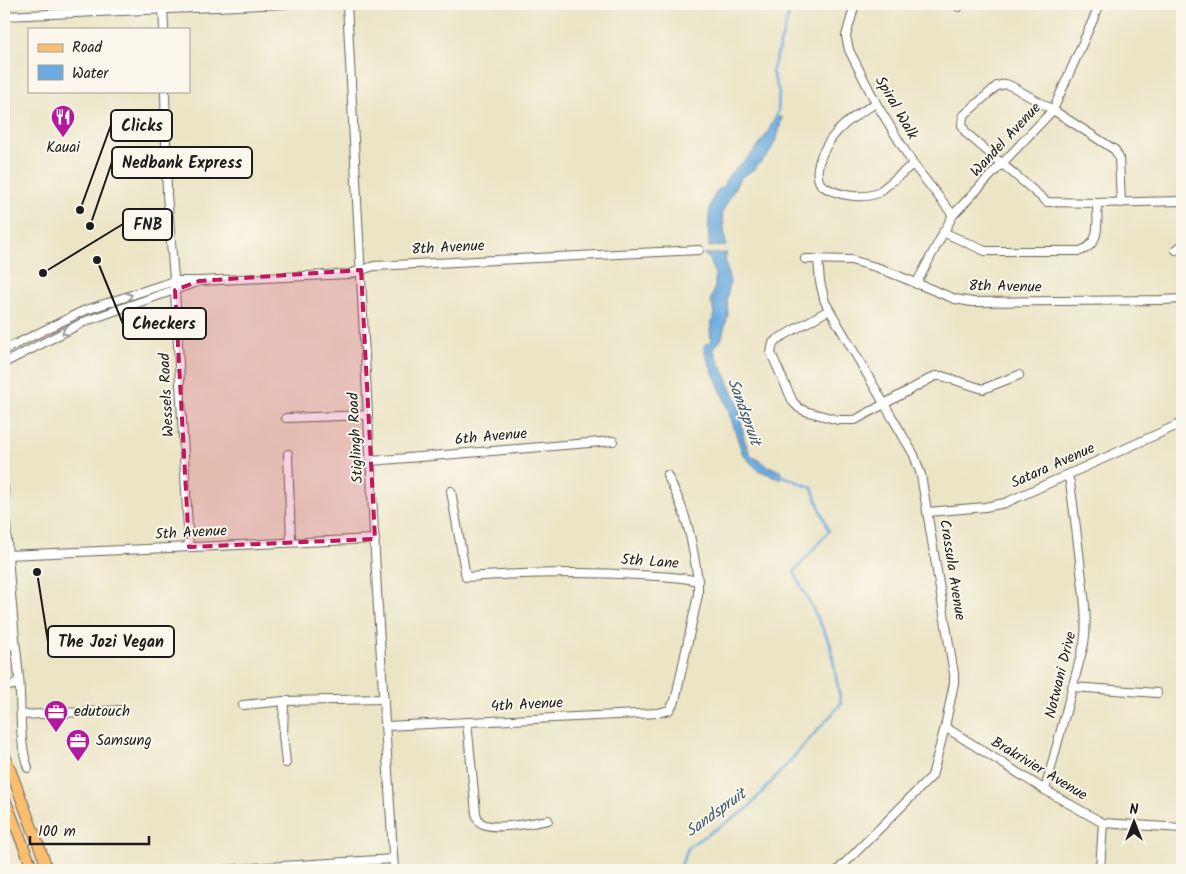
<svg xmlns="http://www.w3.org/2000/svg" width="1186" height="874" font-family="Kalam,sans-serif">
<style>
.water{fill:#6babde;stroke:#44647d}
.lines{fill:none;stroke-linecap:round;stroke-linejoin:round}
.stream{stroke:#6babde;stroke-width:2.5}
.minor-casing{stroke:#646257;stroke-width:10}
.major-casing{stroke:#646257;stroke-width:12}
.minor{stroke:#fff;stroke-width:8}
.major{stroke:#fbbe6e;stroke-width:10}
.oneway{stroke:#999}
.marked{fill:#c2185b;fill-opacity:0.2;stroke:#c2185b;stroke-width:4;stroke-dasharray:10 6;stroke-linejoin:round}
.labels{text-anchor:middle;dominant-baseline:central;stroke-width:4;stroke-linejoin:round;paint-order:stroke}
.street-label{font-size:15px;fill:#1c1c1c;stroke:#fbf7ec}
.poi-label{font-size:15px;fill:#1c1c1c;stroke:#fbf7ec;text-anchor:start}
.water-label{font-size:16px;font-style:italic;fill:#405c73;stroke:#fbf7ec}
.leader{fill:none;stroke:#1c1c1c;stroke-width:2}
.callout-dot{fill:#1c1c1c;stroke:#fbf7ec;stroke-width:2}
.callout{fill:#fbf7ec;stroke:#1c1c1c;stroke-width:2}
.callout-label{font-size:16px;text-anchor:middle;font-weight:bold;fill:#1c1c1c}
</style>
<rect width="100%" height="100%" fill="#fbf7ec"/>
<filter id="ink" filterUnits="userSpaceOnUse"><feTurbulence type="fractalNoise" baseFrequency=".02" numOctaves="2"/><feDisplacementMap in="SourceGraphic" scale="10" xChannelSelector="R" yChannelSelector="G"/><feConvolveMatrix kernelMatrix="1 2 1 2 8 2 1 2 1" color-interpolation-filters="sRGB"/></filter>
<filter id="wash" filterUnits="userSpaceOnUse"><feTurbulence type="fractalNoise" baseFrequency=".0096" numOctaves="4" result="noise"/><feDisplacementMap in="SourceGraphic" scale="20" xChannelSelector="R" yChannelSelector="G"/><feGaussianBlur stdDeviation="1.12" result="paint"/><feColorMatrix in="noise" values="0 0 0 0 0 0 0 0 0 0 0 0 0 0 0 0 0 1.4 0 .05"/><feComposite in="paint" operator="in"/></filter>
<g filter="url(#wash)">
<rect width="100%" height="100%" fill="#ebe4c5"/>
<!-- water -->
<g class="water">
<path d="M775,117H782L778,135L769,154L753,170L740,178L722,212L726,246L709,247C709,228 705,194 725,185L724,184C729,172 734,171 742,163C757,150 768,134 775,117Z"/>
<path d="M727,253L725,260L730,283L727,297L728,315L721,340L713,349L739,405L744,439L750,454L764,464L782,472L781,479L758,470L743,455L724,398L706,356L704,346L706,343L709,344L711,339L710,330L714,313L711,300L715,286V275L710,259L703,254Z"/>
</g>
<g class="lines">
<!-- stream -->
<g class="stream">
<path d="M775,120L778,111L779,92L772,72L792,4"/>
<path d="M679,870L689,846L746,810L841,704L830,643L794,572L829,531L812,488L778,474"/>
</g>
</g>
</g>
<g filter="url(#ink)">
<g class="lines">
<defs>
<g id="minor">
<path d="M163,4L164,29"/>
<path d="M347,4L377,592L394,870"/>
<path d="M855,4L846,36L849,50L876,103L913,164L953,215"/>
<path d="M957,4L959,7"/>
<path d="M4,16L285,4"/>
<path d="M165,91L167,195L175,290L189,547"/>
<path d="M876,103C865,110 852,117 843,126C829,138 810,167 821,185C836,195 861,200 878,193L913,164"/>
<path d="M1121,203L1119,158L1115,150L1053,110L1013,87L1006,84L997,86L963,116L962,125L966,133L1047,202L1097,203L1182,201"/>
<path d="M943,232L985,251H1080C1102,244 1097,221 1097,203"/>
<path d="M1176,250L1182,245"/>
<path d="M805,259L851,260L879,268L955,299L972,302L1161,300L1182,299"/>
<path d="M818,259L820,282L825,302L914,455L921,475L954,674V683L945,727L932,776L838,870"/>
<path d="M916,284L953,215L1053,110L1100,4"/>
<path d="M829,310L776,340L773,343L771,353L793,402L799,408L805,411L838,420H855L935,376H942L983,389L1019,375"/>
<path d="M4,350L83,311L174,281H199L349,274L374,266L699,250"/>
<path d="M4,363L86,321L197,282"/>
<path d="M286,418L368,415"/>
<path d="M288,454L291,542"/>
<path d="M371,461L613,441"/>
<path d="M667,475C687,513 692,539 698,581"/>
<path d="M4,487C7,551 12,614 19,677C22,708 18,739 28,768"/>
<path d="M928,512L985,507L1005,503L1182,423"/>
<path d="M7,555L375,539"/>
<path d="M4,659L13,632"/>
<path d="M4,684L7,686L14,685L19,679"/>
<path d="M1072,687L1157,693"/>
<path d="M284,701L283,735L286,763"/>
<path d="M243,705L284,701L384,699"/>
<path d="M21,715L124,710"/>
<path d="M467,722L476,813C477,817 477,820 481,823C493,831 533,823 548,820"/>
<path d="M386,726L658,713L669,710L675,701L698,595V581C679,576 658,576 638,575C580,571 524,573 466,577L451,491"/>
<path d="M945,727L1045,790L1103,823L1182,828"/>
<path d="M1045,790L1084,644C1088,619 1084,596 1081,571C1078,541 1074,512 1070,482L1067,475"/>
<path d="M222,870L393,859"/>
<path d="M1100,870L1103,823"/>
</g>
<g id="major">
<path d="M4,753L48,870"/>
<path d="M4,797L33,870"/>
</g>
</defs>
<!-- minor casing -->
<use href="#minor" class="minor-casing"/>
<!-- major casing -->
<use href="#major" class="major-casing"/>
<!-- minor -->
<use href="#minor" class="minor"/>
<!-- major -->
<use href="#major" class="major"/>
</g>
<!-- one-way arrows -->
<defs><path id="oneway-chevron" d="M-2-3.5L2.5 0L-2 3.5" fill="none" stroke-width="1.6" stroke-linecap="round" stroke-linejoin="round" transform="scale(1.25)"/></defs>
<g class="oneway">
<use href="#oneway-chevron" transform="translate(129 296) rotate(-19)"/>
<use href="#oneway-chevron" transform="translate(65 332) rotate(153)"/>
</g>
</g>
<!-- marked area -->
<path class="marked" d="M361,270L375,539L189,547L175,290L199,281Z"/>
<!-- icons -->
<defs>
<symbol id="restaurant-pin" viewBox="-11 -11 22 30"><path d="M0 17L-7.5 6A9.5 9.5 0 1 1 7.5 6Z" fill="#b5179e" stroke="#fbf7ec"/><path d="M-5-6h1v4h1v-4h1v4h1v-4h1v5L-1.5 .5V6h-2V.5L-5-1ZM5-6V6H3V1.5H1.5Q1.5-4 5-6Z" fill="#fff"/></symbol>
<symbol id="office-pin" viewBox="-11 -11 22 30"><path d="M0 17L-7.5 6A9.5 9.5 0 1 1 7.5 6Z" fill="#b5179e" stroke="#fbf7ec"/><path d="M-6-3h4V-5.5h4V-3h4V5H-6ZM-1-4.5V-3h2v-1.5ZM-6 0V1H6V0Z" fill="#fff"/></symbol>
</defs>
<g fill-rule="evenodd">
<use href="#restaurant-pin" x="49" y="103" width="28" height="38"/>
<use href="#office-pin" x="42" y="698" width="28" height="38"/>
<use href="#office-pin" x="64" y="727" width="28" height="38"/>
</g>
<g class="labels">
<!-- street labels -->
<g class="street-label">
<text transform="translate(896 108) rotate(60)">Spiral Walk</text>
<text transform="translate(1006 140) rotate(-47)">Wandel Avenue</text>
<text transform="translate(448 248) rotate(-3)">8th Avenue</text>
<text transform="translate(1005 287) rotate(1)">8th Avenue</text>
<text transform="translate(167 395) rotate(-93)">Wessels Road</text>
<text transform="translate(491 437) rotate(-5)">6th Avenue</text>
<text transform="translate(356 438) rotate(-93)">Stiglingh Road</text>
<text transform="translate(1053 466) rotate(-24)">Satara Avenue</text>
<text transform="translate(191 533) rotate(-3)">5th Avenue</text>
<text transform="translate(650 562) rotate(4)">5th Lane</text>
<text transform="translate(952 570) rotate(81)">Crassula Avenue</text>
<text transform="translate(1061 675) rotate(-76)">Notwani Drive</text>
<text transform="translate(527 705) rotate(-3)">4th Avenue</text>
<text transform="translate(1039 769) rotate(31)">Brakrivier Avenue</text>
</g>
<!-- poi labels -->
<g class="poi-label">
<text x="63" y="148" text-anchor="middle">Kauai</text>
<text x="74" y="712">edutouch</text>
<text x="96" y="741">Samsung</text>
</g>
<!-- water labels -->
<g class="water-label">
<text transform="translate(744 412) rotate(70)">Sandspruit</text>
<text transform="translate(716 813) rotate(-36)">Sandspruit</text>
</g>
</g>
<!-- callouts -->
<path class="leader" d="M80 210L111 125M90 226L112 162M43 273L123 224M97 260L123 324M37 572L48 642"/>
<g class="callout-dot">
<circle cx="80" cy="210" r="5"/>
<circle cx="90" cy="226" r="5"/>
<circle cx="43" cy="273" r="5"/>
<circle cx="97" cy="260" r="5"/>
<circle cx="37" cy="572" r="5"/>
</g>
<g class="callout">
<rect x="111" y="110" width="61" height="31" rx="5"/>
<rect x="112" y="147" width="140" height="31" rx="5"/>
<rect x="123" y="209" width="49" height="31" rx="5"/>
<rect x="123" y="308" width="83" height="31" rx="5"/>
<rect x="48" y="626" width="126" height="31" rx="5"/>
</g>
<g class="callout-label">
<text x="142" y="131">Clicks</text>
<text x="182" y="168">Nedbank Express</text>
<text x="148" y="230">FNB</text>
<text x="164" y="329">Checkers</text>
<text x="111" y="647">The Jozi Vegan</text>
</g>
<!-- margin -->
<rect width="1186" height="874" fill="none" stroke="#fbf7ec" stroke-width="20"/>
<!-- legend -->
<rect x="28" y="28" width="162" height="65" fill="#fbf7ec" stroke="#a29f99"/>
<rect x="38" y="44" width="25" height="8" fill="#fbbe6e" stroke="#a29f99"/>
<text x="72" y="52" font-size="15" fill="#1c1c1c">Road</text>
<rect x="38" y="65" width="25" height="15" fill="#6babde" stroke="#a29f99"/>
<text x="72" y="78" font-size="15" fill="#1c1c1c">Water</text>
<!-- north arrow -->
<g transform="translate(1134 822)" stroke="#fbf7ec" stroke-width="4" paint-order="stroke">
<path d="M0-4L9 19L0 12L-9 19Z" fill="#1c1c1c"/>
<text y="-8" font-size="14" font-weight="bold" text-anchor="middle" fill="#1c1c1c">N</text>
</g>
<!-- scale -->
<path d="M30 836v8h119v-8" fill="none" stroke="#1c1c1c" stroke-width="2.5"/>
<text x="38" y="836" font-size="15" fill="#1c1c1c" stroke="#fbf7ec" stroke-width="4" paint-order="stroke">100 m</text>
</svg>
